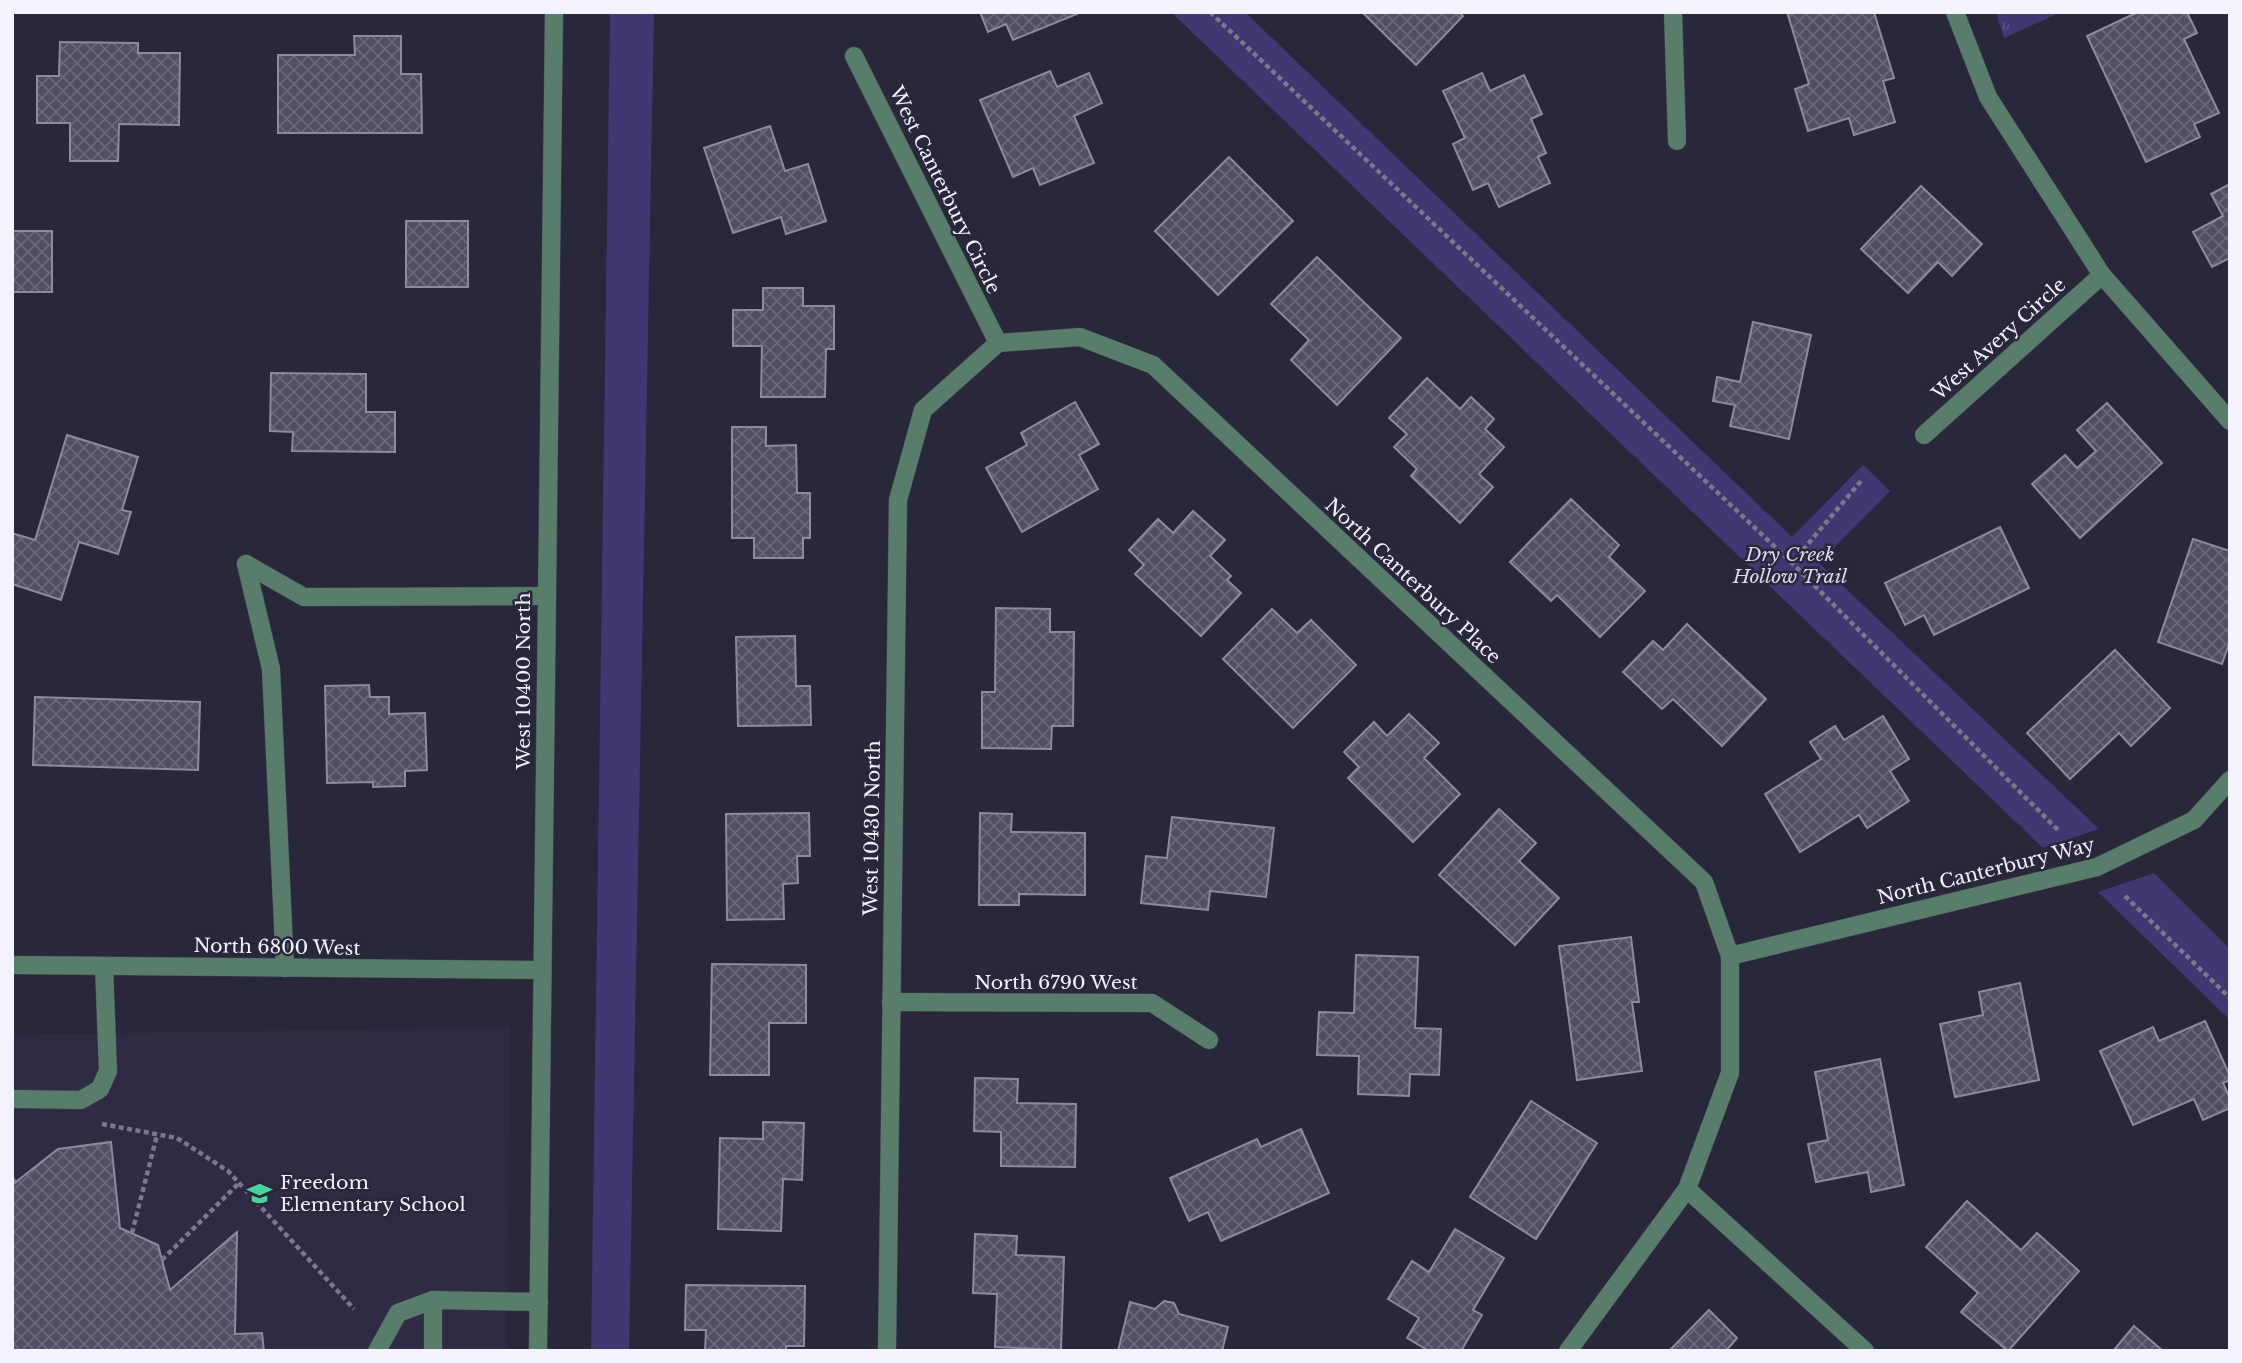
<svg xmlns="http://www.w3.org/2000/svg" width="2242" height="1363" font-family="'Libre Baskerville',serif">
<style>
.built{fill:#2f2b45}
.grass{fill:url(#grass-tufts)}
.green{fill:#423673}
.building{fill:url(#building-cross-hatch);stroke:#8c89a1;stroke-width:2}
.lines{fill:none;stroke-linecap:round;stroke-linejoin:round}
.minor-casing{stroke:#454355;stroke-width:19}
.path{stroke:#7b7989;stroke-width:4.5;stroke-dasharray:5 3.5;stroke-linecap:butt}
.minor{stroke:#587d6b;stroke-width:18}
.labels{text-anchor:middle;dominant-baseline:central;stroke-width:5;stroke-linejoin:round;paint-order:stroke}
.street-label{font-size:19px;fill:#f3f2fd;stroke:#29273a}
.park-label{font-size:19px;font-style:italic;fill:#dddaf0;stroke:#29273a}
.poi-label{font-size:19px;fill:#f3f2fd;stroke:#29273a;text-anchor:start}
</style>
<defs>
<pattern id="grass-tufts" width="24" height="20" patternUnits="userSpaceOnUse" patternTransform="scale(1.75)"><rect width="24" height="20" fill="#423673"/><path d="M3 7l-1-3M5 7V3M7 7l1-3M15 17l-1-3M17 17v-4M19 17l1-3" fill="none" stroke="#5e5488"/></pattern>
<pattern id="building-cross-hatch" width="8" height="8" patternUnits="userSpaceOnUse" patternTransform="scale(1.75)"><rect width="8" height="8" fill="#504e63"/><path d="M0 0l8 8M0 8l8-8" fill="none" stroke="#6a687a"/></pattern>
</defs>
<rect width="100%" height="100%" fill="#29273a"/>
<!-- built -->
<path class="built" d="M510,1027L507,1351H12V1035Z"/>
<!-- grass -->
<path class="grass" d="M1996,12H2061L2004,38Z"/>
<!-- green -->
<g class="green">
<path d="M610,12H654L629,1351H591Z"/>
<path d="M1171,12H1245L1792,537L1863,465L1890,491L1819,563L2099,829L2043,848Z"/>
<path d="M2154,873L2230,949V1020L2098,892Z"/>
</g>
<!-- building -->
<g class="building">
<path d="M980,12H1076L1077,14L1013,40L1006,24L988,32Z"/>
<path d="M1362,12H1459L1463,16L1416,65Z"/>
<path d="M1787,12H1874L1894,78L1883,81L1895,122L1854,135L1849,118L1808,131L1795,89L1809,84Z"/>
<path d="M2138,12H2187L2197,33L2184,39L2219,113L2194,124L2200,137L2146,162L2087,36Z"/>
<path d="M354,36H401V74H421L422,133H278V55H355Z"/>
<path d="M60,42L138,43V53H180L179,125L119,124L118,161H70V123H37V76H59Z"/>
<path d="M1050,71L1057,87L1089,73L1102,103L1074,116L1094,163L1040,185L1033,168L1013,177L980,100Z"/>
<path d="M1482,73L1490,91L1524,75L1542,114L1531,119L1546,153L1538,157L1550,183L1499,207L1488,183L1473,190L1453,144L1465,138L1443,91Z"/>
<path d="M770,126L785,171L808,164L826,221L786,234L781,217L733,233L704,148Z"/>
<path d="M1229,157L1293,221L1218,295L1155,231Z"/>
<path d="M2230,184V258L2212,267L2193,232L2223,216L2211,194Z"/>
<path d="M1921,186L1982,244L1952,276L1938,262L1908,293L1861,249Z"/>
<rect x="406" y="221" width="62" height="66"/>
<rect x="12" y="231" width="40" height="61"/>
<path d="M1317,257L1401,338L1337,405L1291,360L1309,340L1271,304Z"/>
<path d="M763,288H803V306H834V349H826L825,397H761L762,346H733V310H763Z"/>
<path d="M1753,322L1811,335L1789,439L1730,426L1735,405L1713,401L1717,377L1740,382Z"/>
<path d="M271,373L366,374V412H395V452L292,451L293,432L270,431Z"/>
<path d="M1427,378L1460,409L1471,397L1494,419L1485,429L1504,447L1479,474L1493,487L1460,523L1411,476L1417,469L1394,447L1407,434L1389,418Z"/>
<path d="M1075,402L1099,444L1079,455L1098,489L1022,532L986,468L1027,445L1021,433Z"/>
<path d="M2107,403L2162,463L2080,538L2032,484L2065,455L2077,468L2096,451L2077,430Z"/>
<path d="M732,427H766V446L796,445L797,493H810V538H803V558H754V538H732Z"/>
<path d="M67,435L138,457L122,510L131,512L118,554L79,542L61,600L12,584V533L35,540Z"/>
<path d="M1571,499L1619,545L1609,557L1645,591L1600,637L1557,595L1551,601L1510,562Z"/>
<path d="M1193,511L1225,540L1210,556L1231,576L1227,580L1241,593L1201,636L1135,574L1144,565L1129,550L1158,519L1173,533Z"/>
<path d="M2000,527L2029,588L1934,635L1924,615L1905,625L1885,583Z"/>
<path d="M2193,539L2230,551V641L2222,664L2158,642Z"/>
<path d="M996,608L1050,609V632H1074L1073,726H1052L1051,749L982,748V692H995Z"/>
<path d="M1272,609L1297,633L1311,620L1356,665L1293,728L1223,659Z"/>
<path d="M1687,624L1766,699L1722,746L1673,699L1662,709L1623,672L1653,641L1663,650Z"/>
<path d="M795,636L796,686H810L811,725L738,726L736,637Z"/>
<path d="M2115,650L2170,708L2131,746L2119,733L2070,779L2027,733Z"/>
<path d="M369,685L370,697H389V714L425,713L427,770L405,771V786L373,787V782L327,783L325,686Z"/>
<path d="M35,697L200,702L198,770L33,765Z"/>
<path d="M1409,714L1439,743L1424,758L1460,794L1413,842L1348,778L1359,767L1344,752L1374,722L1387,736Z"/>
<path d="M1883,716L1909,759L1890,771L1909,801L1867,828L1859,815L1800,852L1765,794L1821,759L1810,742L1835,726L1844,740Z"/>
<path d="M1499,809L1536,843L1519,861L1559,898L1515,945L1439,875Z"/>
<path d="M809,813L810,856H797L798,883L783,884L784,919L727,920L726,814Z"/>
<path d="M980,813L1012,814L1011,832L1085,833V895L1019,894V905H979Z"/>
<path d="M1172,817L1274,828L1266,897L1210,891L1208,910L1141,903L1146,856L1167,858Z"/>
<path d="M1631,937L1639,1002H1632L1642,1071L1577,1080L1559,946Z"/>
<path d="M1356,955L1418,957L1415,1028L1441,1029L1439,1075L1410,1074L1409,1096L1358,1094L1359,1056L1317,1055L1319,1012L1354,1013Z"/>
<path d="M712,964L806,965V1023H769V1075H710Z"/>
<path d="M2020,983L2039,1080L1955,1097L1940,1024L1983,1015L1979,992Z"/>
<path d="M2205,1021L2230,1076V1080L2223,1083L2230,1098V1108L2203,1120L2194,1099L2133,1125L2100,1051L2153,1027L2159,1041Z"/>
<path d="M1880,1059L1904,1185L1871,1192L1868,1172L1816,1182L1808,1144L1828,1140L1815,1072Z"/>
<path d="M975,1078L1018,1079L1017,1103L1076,1104L1075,1167L1001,1166V1132L974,1131Z"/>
<path d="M1531,1101L1597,1143L1536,1239L1470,1197Z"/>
<path d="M763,1122L804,1123L802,1180L783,1179L781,1231L718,1229L720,1138L763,1139Z"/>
<path d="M1301,1129L1329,1193L1221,1241L1208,1212L1189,1221L1170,1178L1257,1139L1261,1147Z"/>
<path d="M111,1142L120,1228L158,1245L170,1290L237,1232L235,1334L262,1333L264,1351H12V1185L58,1149Z"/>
<path d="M1967,1201L2021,1250L2037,1233L2079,1271L2008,1351L1961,1312L1978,1293L1926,1247Z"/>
<path d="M1455,1229L1504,1258L1473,1310L1482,1315L1461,1351H1429L1407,1338L1419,1318L1388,1299L1412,1261L1429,1272Z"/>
<path d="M975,1234L1017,1236L1016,1255L1064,1257L1061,1350L995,1347L997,1294L973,1293Z"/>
<path d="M686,1285L805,1286L804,1346H786V1351H705L706,1330H685Z"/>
<path d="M1164,1301L1174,1303L1179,1314L1228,1327L1222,1351H1118L1130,1302L1155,1309Z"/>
<path d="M1709,1310L1737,1338L1726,1351H1669Z"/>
<path d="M2134,1326L2163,1351H2113Z"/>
</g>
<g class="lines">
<defs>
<g id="minor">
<path d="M1673,12L1677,141"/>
<path d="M1955,12L1988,97L2102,275L2230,421"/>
<path d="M854,56L998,343"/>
<path d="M998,343L1080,337L1153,365L1704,882L1730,956V1073L1687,1189L1568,1351"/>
<path d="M1924,435L2102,275"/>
<path d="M246,564L271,669L285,968"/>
<path d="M246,564L304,597L545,596"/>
<path d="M1730,956L2097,867L2194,820L2230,780"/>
<path d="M12,965L542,970"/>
<path d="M891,1002L1152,1003L1209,1040"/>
<path d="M12,1099L81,1100L100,1089L108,1071L104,966"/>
<path d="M1687,1189L1865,1351"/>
<path d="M377,1351L398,1313L433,1300L539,1302"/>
<path d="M433,1351V1300"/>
<path d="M538,1351L554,12"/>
<path d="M887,1351L898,500L923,410L998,343"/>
</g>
</defs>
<!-- minor casing -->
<use href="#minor" class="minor-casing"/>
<!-- path -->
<g class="path">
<path d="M1210,12L1792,563L2060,832"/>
<path d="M1792,563L1861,481"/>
<path d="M2125,896L2230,998"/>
<path d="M102,1124L177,1138L228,1171L354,1309"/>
<path d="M12,1179L15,1182"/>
<path d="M132,1233L157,1135"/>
<path d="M162,1260L239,1183"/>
</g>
<!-- minor -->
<use href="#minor" class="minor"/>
</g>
<!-- icons -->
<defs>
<symbol id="school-bare" viewBox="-9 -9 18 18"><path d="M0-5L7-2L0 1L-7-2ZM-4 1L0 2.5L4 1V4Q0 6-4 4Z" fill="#48d49d" stroke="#29273a" stroke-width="2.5" paint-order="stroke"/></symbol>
</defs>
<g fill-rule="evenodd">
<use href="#school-bare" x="242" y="1176" width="35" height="35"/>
</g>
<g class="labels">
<!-- street labels -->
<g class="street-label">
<text transform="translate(945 190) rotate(64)">West Canterbury Circle</text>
<text transform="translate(1999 339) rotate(-42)">West Avery Circle</text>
<text transform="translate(1413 581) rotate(43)">North Canterbury Place</text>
<text transform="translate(523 681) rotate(-90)">West 10400 North</text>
<text transform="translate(872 828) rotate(-89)">West 10430 North</text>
<text transform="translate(1986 871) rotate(-14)">North Canterbury Way</text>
<text transform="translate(277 947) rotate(1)">North 6800 West</text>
<text x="1056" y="982">North 6790 West</text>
</g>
<!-- park labels -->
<g class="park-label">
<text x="1790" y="554">Dry Creek<tspan x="1790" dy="22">Hollow Trail</tspan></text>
</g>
<!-- poi labels -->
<g class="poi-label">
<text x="280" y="1182">Freedom<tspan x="280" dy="22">Elementary School</tspan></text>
</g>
</g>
<!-- border -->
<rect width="2242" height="1363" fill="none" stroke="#f3f2fd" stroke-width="28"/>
</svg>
